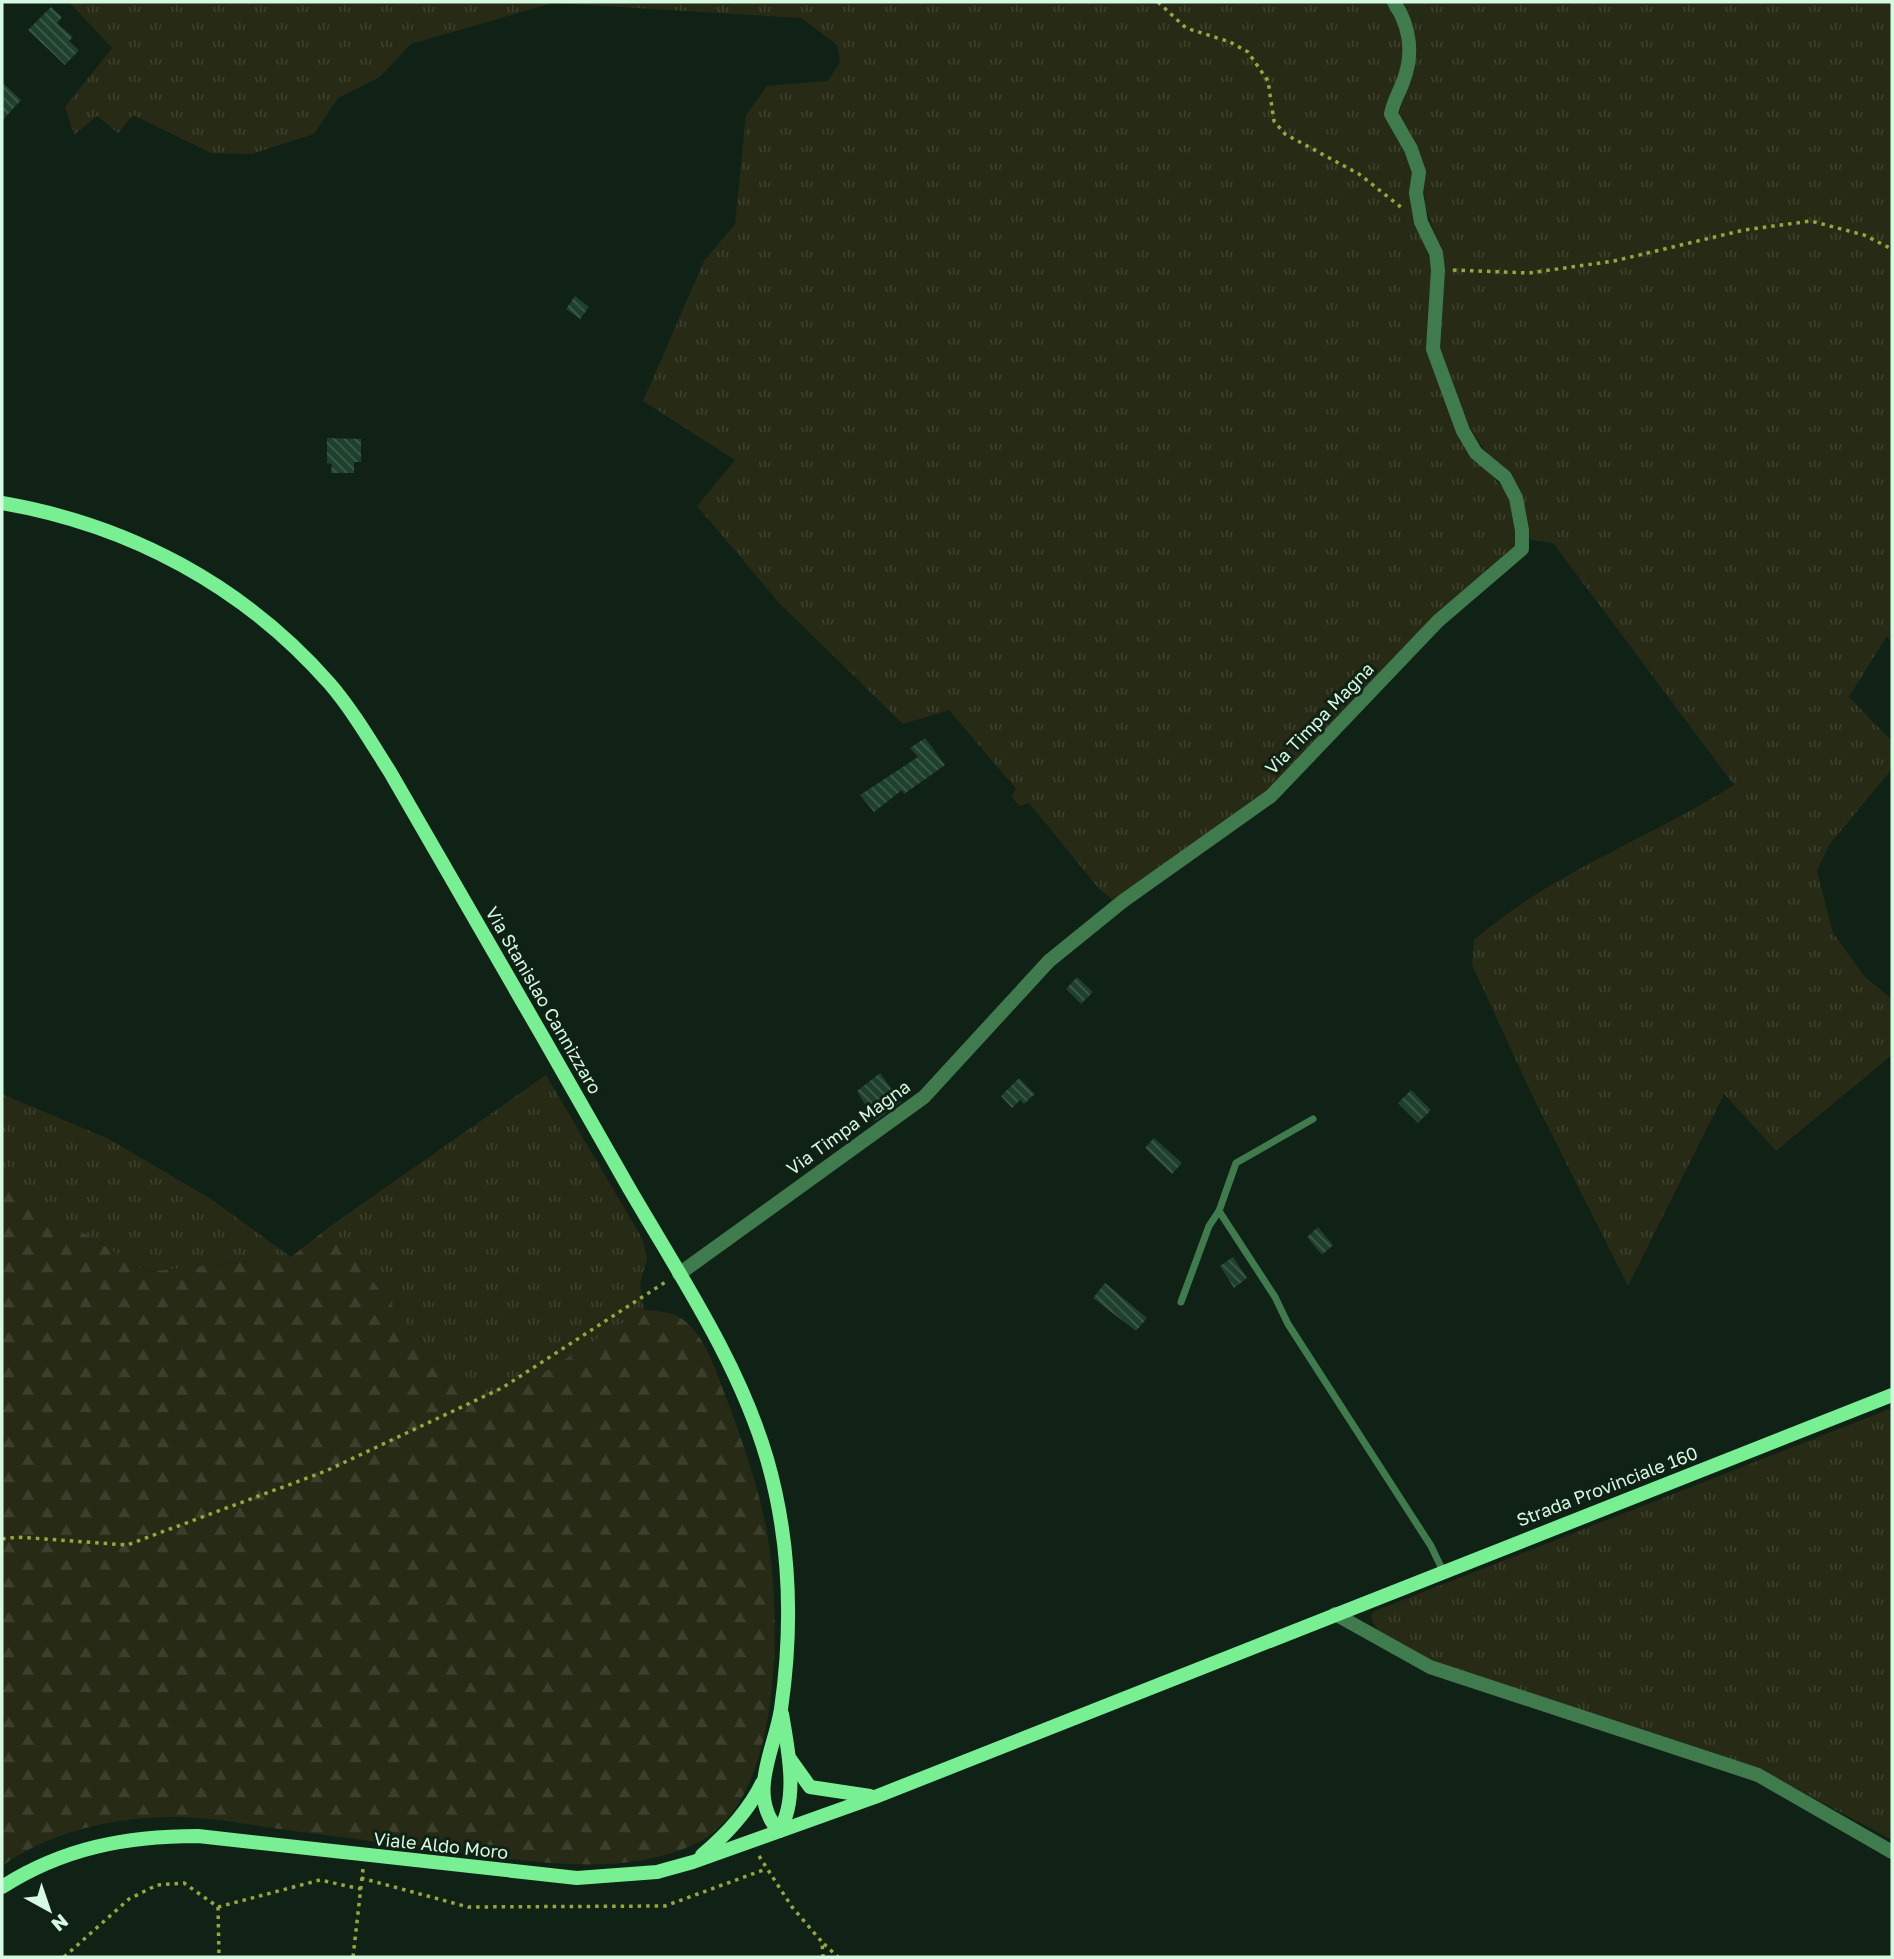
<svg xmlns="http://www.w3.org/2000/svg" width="1894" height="1959" font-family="'Golos Text',sans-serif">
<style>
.grass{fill:url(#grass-tufts)}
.forest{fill:url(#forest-firs)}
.building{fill:url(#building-back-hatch)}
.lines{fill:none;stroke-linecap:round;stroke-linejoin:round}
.path{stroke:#98a73c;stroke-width:3.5;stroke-dasharray:3.5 5;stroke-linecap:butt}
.lane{stroke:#407b4e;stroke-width:7}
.street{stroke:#407b4e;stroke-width:14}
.secondary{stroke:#77ef92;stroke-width:14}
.labels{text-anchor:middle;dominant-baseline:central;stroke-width:6;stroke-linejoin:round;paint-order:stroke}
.street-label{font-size:18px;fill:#d5fae1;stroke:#102116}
</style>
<defs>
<pattern id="grass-tufts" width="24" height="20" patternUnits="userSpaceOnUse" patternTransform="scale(1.75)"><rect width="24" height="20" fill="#272a14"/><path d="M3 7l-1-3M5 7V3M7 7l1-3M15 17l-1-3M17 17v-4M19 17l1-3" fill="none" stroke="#3b3f2b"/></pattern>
<pattern id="forest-firs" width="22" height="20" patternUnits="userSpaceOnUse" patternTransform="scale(1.75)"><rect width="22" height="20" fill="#272a14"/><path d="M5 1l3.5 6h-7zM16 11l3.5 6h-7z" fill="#3b3f2b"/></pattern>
<pattern id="building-back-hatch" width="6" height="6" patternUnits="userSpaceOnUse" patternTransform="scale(1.75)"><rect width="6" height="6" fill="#1e402c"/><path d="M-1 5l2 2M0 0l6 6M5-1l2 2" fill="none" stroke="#3e5c4a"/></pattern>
</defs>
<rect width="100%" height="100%" fill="#102116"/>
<!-- grass -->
<g class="grass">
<path d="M69,2H1387C1416,43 1400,70 1385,113L1407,153L1411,172V200L1433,271L1429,352L1460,440L1512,498L1518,532L1515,550L1267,793L1113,900L1100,890L1029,803L1019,806L1012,797L1016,789L949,710L903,724L780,604L697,506L735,460L643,401L704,261L735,224L746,115L767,86L828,81L840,62L837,45L801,18L553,3L411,44L380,77L338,98L314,134L252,154L211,153L133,115L118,133L97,116L74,135L65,107L112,48Z"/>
<path d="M1400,2H1892V644L1887,636L1849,697L1892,741V769L1829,845L1817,871L1833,933L1865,977L1892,999V1055L1776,1151L1724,1094L1628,1286L1534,1099L1472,965L1474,940C1551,873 1648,839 1734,785L1553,543L1530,540L1521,496L1508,473L1484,449L1466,424L1440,348L1443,279L1441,252L1425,207L1423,161L1400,116C1399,102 1407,93 1411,80C1420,50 1417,27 1400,2Z"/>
<path d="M546,1075L643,1240L647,1259L640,1283L644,1310L498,1401L437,1361L329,1227Z"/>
<path d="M2,1094L109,1139L211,1199L291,1257L146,1272L2,1182Z"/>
<path d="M1892,1408V1840L1765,1772L1420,1657C1404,1647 1373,1636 1371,1615L1375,1611Z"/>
</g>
<!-- forest -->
<path class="forest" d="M2,1182L146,1272L291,1257L329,1227L437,1361L498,1401L644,1310C656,1311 671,1311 682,1319C707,1336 718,1378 729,1405C745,1449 760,1492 768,1538C781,1619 784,1803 695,1844C633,1873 559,1865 493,1857C432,1849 370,1841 309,1833C266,1828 221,1818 178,1817C118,1816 51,1831 2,1866Z"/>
<!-- building -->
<g class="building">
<path d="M51,7L62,17L57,23L73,37L69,41L79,50L65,65L28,30Z"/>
<path d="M2,82L21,100L2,121Z"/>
<path d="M575,296L589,307L580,319L566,309Z"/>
<path d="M327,438L361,439V462H354V473H331L332,464L327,463Z"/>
<path d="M925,738L945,765L904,794L902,790L874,812L860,795L918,757L910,748Z"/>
<path d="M1077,977L1093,992L1081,1004L1066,989Z"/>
<path d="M880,1073L901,1102L875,1121L857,1091Z"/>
<path d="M1019,1078L1035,1094L1024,1104L1020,1100L1012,1108L1001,1096Z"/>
<path d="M1411,1090L1431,1110L1418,1123L1398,1103Z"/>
<path d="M1154,1138L1182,1163L1172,1174L1145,1148Z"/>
<path d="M1318,1227L1333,1245L1322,1255L1307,1237Z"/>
<path d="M1233,1257L1247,1278L1234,1288L1220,1266Z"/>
<path d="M1105,1283L1147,1318L1136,1331L1093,1298Z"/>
</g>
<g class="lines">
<!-- path -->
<g class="path">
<path d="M1158,2L1186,28L1230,42L1248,52L1268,81L1274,121L1285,134L1359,174L1402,208"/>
<path d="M1453,270L1529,273L1614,261L1744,230L1811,221L1864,235L1892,249"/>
<path d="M2,1539L17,1537L127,1545L326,1471L502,1388L667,1281"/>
<path d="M759,1856L792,1907L822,1942L823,1957"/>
<path d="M361,1878L468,1907L665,1906L766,1869"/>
<path d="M218,1907L219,1957"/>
<path d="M824,1944L838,1957"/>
<path d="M64,1957L129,1899L157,1885L184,1883L218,1907L320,1880L361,1889"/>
<path d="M353,1957L363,1869"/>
</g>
<!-- lane -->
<g class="lane">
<path d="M1313,1119L1236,1163L1219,1211L1275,1297L1288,1324L1431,1546L1443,1571"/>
<path d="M1181,1302L1209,1226L1219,1211"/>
</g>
<!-- street -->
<g class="street">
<path d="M679,1274L924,1097L1049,961L1123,901L1271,796L1438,621L1522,549V530L1516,498L1505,477L1476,453L1463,431L1433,349L1438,270L1436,253L1421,222L1416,193L1419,172L1411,149L1391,114C1393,102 1399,93 1403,82C1414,54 1410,26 1394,2"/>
<path d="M1335,1614L1430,1667L1758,1775L1892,1852"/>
</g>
<!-- secondary -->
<g class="secondary">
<path d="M2,503C130,525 244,586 330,684C353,711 371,742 390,772C470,910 550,1049 629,1188C679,1274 739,1363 767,1459C790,1539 793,1626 781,1709C775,1749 746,1795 779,1831"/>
<path d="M790,1759L810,1787L870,1796"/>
<path d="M779,1831C799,1799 788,1750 782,1714"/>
<path d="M702,1855C727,1834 748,1812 762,1783"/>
<path d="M2,1887C63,1848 126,1836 198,1836L577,1878L657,1872L693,1862L875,1797L1892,1395"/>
</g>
</g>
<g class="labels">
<!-- street labels -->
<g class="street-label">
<text transform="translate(1319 718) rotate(-46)">Via Timpa Magna</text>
<text transform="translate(544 1000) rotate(60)">Via Stanislao Cannizzaro</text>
<text transform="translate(848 1127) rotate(-36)">Via Timpa Magna</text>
<text transform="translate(1607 1486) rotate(-21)">Strada Provinciale 160</text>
<text transform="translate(441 1845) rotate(6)">Viale Aldo Moro</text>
</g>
</g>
<!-- border -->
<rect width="1894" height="1959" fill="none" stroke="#d5fae1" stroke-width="7"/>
<!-- north arrow -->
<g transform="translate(49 1910) rotate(140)" stroke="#102116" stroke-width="5" paint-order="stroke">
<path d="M0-5L12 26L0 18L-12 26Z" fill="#d5fae1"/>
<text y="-10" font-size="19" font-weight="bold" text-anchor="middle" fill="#d5fae1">N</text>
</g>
</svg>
